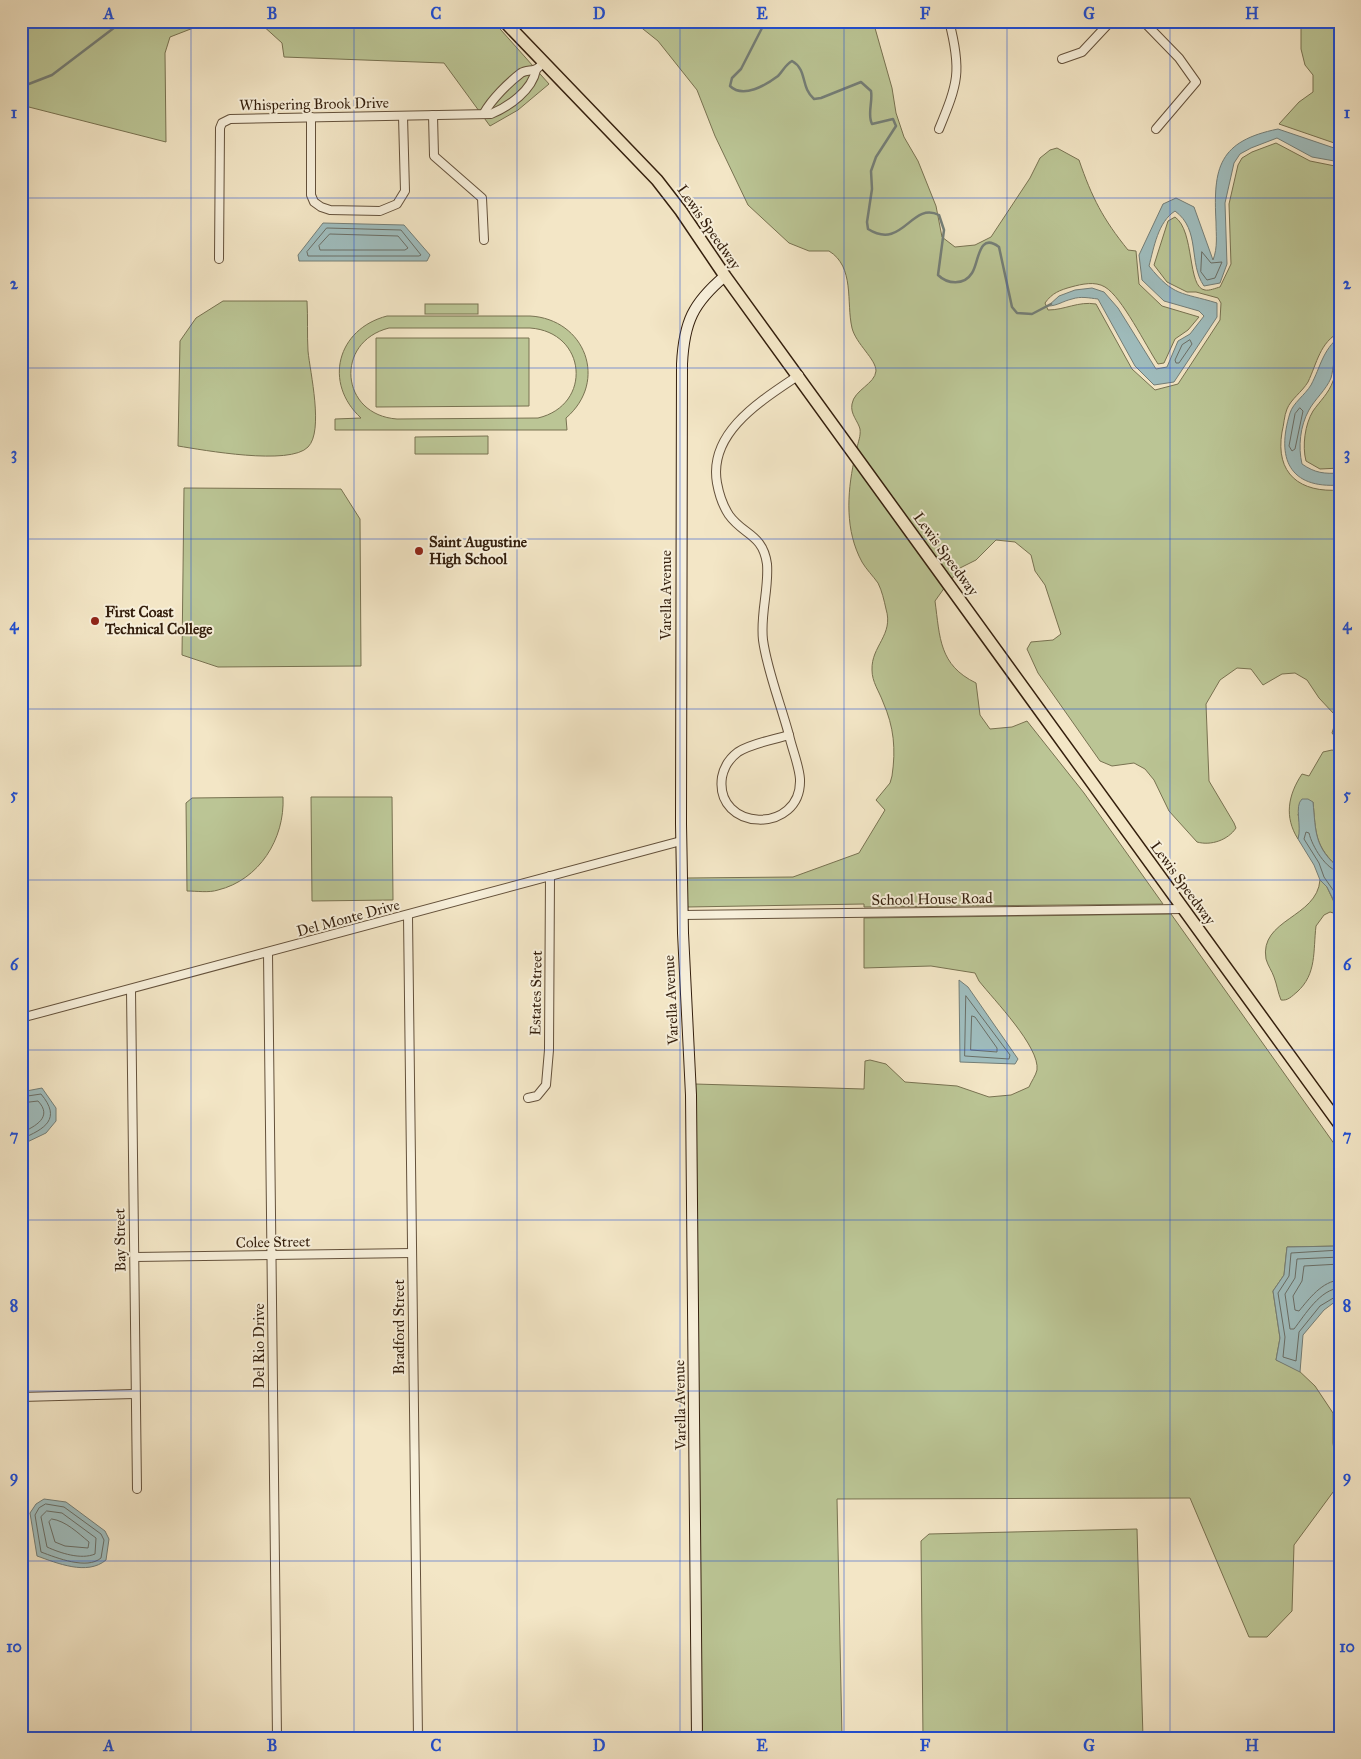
<svg xmlns="http://www.w3.org/2000/svg" width="1361" height="1759" font-family="'IM FELL Great Primer',serif">
<style>
.green{fill:#bbc595;stroke:#787251;fill-rule:evenodd}
.water{fill:#9fbdbe;stroke:#747e77}
.lines{fill:none;stroke-linecap:round;stroke-linejoin:round}
.shore{stroke:#6a6e66;stroke-width:1}
.stream{stroke:#747e77;stroke-width:2.5}
.street-casing{stroke:#64513b;stroke-width:10}
.secondary-casing{stroke:#341f0d;stroke-width:12}
.primary-casing{stroke:#341f0d;stroke-width:14}
.street{stroke:#f7efda;stroke-width:8}
.secondary{stroke:#f7efda;stroke-width:10}
.primary{stroke:#f3e6c6;stroke-width:11}
.grid{fill:none;stroke:#1d4ed8;stroke-width:1;stroke-opacity:0.55}
.poi-dot{fill:#8f2418;stroke:#f7efda;stroke-width:2}
.labels{text-anchor:middle;dominant-baseline:central;stroke-width:4;stroke-linejoin:round;paint-order:stroke}
.street-label{font-size:15px;fill:#341f0d;stroke:#f7efda}
.poi-label{font-size:15px;font-weight:bold;fill:#341f0d;stroke:#f7efda;text-anchor:start}
.neatline{fill:none;stroke:#1d4ed8;stroke-width:2}
.grid-label{font-size:16px;text-anchor:middle;font-weight:bold;fill:#1d4ed8}
</style>
<rect width="100%" height="100%" fill="#f3e6c6"/>
<filter id="stains"><feTurbulence type="fractalNoise" baseFrequency=".004" numOctaves="4"/><feColorMatrix values="0 0 0 0 .2 0 0 0 0 .09 0 0 0 0 .02 0 0 0 .5 -.17"/></filter>
<radialGradient id="worn" r=".72"><stop offset=".6" stop-color="#630" stop-opacity="0"/><stop offset="1" stop-color="#630" stop-opacity=".3"/></radialGradient>
<!-- green -->
<g class="green">
<path d="M21,21H493L549,84L518,110L490,126L444,63L284,57L282,43L261,24L201,25L170,37L165,53L166,142L21,105Z"/>
<path d="M633,21H873L892,88L896,113L904,137L918,161L936,206L942,237L955,247L975,245L991,237L1030,178L1040,158L1050,150L1057,148L1079,160C1092,198 1103,219 1128,250L1136,251L1139,284L1162,306L1199,317L1188,330L1175,339L1164,363L1158,364C1146,346 1122,297 1105,287C1095,281 1082,284 1071,287C1060,290 1052,293 1045,303L1048,310C1065,310 1078,301 1096,304L1132,369L1155,390L1178,384L1220,320L1221,303L1218,298L1196,292H1187L1167,282L1154,265L1168,221L1175,217C1195,231 1187,288 1205,290C1209,291 1216,288 1220,287L1231,264L1229,204L1238,165L1242,158L1252,152L1276,143L1310,161L1340,167V332C1320,342 1317,363 1308,382C1302,392 1291,399 1287,409C1284,416 1284,425 1282,432C1275,474 1300,493 1340,490V739L1336,738L1332,733L1336,720L1334,714L1319,698L1307,680L1295,673L1282,674L1263,685L1251,669L1237,668L1220,680L1206,704L1209,781L1234,823L1236,828C1228,840 1211,846 1197,842L1169,811L1154,780L1145,769L1134,763L1112,766L1100,761L1038,673L1027,649L1031,642L1053,640L1061,634L1045,585L1035,571L1031,555L1015,542L996,540L976,560L958,569L952,579L857,448C858,442 861,436 860,429C858,421 850,414 852,404C854,390 875,384 876,371C876,359 856,344 852,328C846,302 855,267 829,251H809L789,243L748,205L715,136L697,90L658,41Z"/>
<path d="M1301,21H1340V145L1279,124L1299,102L1313,92V75L1305,65L1301,49Z"/>
<path d="M223,301H307C308,318 307,335 308,351C310,372 324,431 308,447C290,466 203,450 178,446L180,341L196,318Z"/>
<rect x="425" y="304" width="53" height="10"/>
<path d="M387,316H530C585,319 609,381 566,418L567,430H335V419L361,418C323,383 337,329 387,316ZM389,328H530C587,332 593,405 538,418L397,419C340,415 334,342 389,328Z"/>
<path d="M376,338H529V406L376,407Z"/>
<path d="M1340,358V468L1320,469L1306,461C1302,446 1305,424 1313,411C1320,401 1329,393 1333,381C1337,374 1335,365 1340,358Z"/>
<path d="M488,436V454H415V437Z"/>
<path d="M854,461L945,587L935,601C940,638 939,665 976,683L980,715L990,729L1012,727L1027,721L1084,793L1163,904L864,907V904L687,907V878L793,877L859,853L885,810L876,800L890,783L892,776C896,749 894,727 883,702C879,691 872,682 872,670C871,646 894,635 886,609C884,600 882,591 878,583C873,576 866,569 862,562C845,531 847,494 854,461Z"/>
<path d="M184,488L341,489L360,519L361,666L218,667L182,655Z"/>
<path d="M1332,750L1340,752V869C1314,846 1316,833 1313,802L1298,814L1301,829L1298,839C1284,817 1288,795 1302,774L1309,776L1323,752Z"/>
<path d="M283,797C285,839 259,880 218,890C209,893 197,891 187,891L186,803L192,798Z"/>
<path d="M311,797H392L393,900L312,901Z"/>
<path d="M1320,880L1327,887L1340,915L1330,912L1324,915L1316,926C1313,951 1317,974 1297,992C1292,996 1288,1001 1281,1000C1278,993 1277,985 1274,977C1272,971 1268,966 1266,959C1259,919 1317,918 1320,880Z"/>
<path d="M1171,914L1340,1152V1246L1287,1247L1284,1275L1273,1291L1280,1338L1276,1360L1296,1368L1315,1386L1333,1413V1443L1339,1484L1294,1545L1292,1611L1267,1637H1249L1190,1498L837,1499L842,1738H702L695,1084L864,1089L865,1061L870,1060L886,1064L905,1082L957,1086L989,1097L1011,1095L1029,1087C1031,1082 1036,1075 1037,1070C1040,1047 994,1000 979,981L975,973L931,966L864,968V918Z"/>
<path d="M1137,1529L1143,1738H923L921,1541L929,1534Z"/>
</g>
<!-- water -->
<g class="water">
<path d="M1278,129L1340,150V162L1312,157L1277,138L1251,148L1240,154L1234,163L1225,203L1227,264L1220,283L1204,286C1188,263 1201,230 1175,211C1158,222 1154,247 1149,266C1174,297 1181,292 1217,303V317L1174,382L1154,385L1135,366L1098,299C1089,298 1081,296 1072,299C1063,301 1057,306 1048,306L1059,296L1075,290L1092,288L1104,292L1118,308L1156,369L1167,367L1178,341L1190,334L1204,316L1199,311L1164,301L1142,280L1139,255L1163,204L1176,198L1194,207L1213,260C1218,247 1216,235 1216,222C1213,167 1219,141 1278,129Z"/>
<path d="M323,223L404,225L430,255L427,261H299L298,255Z"/>
<path d="M1340,336V352C1332,360 1334,368 1331,378C1326,390 1315,399 1309,410C1300,426 1298,447 1302,464C1315,473 1324,474 1340,473V485C1289,489 1276,458 1290,413C1293,403 1305,395 1311,385C1321,366 1322,351 1340,336Z"/>
<path d="M1302,799H1308L1313,802C1316,833 1314,847 1340,869V913L1327,887L1320,880L1314,865L1298,839C1302,826 1294,806 1302,799Z"/>
<path d="M959,980L968,987L1018,1059L1015,1064L960,1062Z"/>
<path d="M42,1088L56,1108V1121L46,1133L21,1145V1092Z"/>
<path d="M1340,1246V1298L1324,1310L1303,1335L1300,1372L1276,1360L1280,1338L1273,1291L1284,1275L1287,1247Z"/>
<path d="M44,1499L66,1502L105,1531L109,1539L106,1560C87,1576 57,1563 37,1556L30,1513L36,1504Z"/>
</g>
<g class="lines">
<!-- shore -->
<g class="shore">
<path d="M327,228L401,230L421,255L419,256H308L307,252Z"/>
<path d="M330,234L398,236L408,248L405,250H320L319,246Z"/>
<path d="M1202,252L1211,263L1222,262L1215,278L1207,280L1201,272Z"/>
<path d="M1190,340L1192,344L1179,363H1176L1175,360L1182,345Z"/>
<path d="M1300,408L1303,411L1295,449L1292,451L1289,446L1295,414Z"/>
<path d="M1340,872C1326,870 1312,846 1309,833L1306,832L1304,839L1319,863L1324,877L1340,900"/>
<path d="M966,996L1010,1055L1009,1059L965,1056Z"/>
<path d="M972,1016L975,1017L997,1048V1052L971,1050Z"/>
<path d="M21,1097L41,1094C62,1119 45,1129 21,1139"/>
<path d="M21,1103L38,1101C53,1117 36,1126 21,1133"/>
<path d="M1340,1250L1291,1253L1289,1276L1278,1293L1285,1337L1283,1357L1296,1361L1299,1332L1320,1306L1340,1294"/>
<path d="M1340,1257L1297,1259L1295,1278L1285,1294L1290,1329H1294C1305,1315 1320,1289 1340,1288"/>
<path d="M1340,1264L1304,1266L1302,1281L1293,1296L1295,1310L1299,1311C1309,1299 1322,1281 1340,1280"/>
<path d="M46,1504L64,1507L101,1534L104,1540L101,1558C87,1570 57,1558 41,1552L35,1515L39,1508Z"/>
<path d="M47,1511L62,1513L96,1538L95,1554C81,1560 60,1553 47,1547L41,1517Z"/>
<path d="M52,1519C66,1521 78,1533 89,1542L88,1548L65,1546L55,1542L49,1522Z"/>
</g>
<!-- stream -->
<g class="stream">
<path d="M761,21L762,28L741,69L732,78L730,86C743,99 766,85 778,76C783,71 785,65 792,61C808,70 800,87 814,99L821,98L861,82L871,91C873,102 867,114 872,124L893,119L896,126L876,157L871,171L872,189L867,222L868,229C903,251 911,201 939,215L944,230L938,275C947,284 964,286 972,273C979,263 978,231 999,247L1012,307L1017,313L1032,314L1051,304"/>
<path d="M21,87L52,75L123,21"/>
</g>
<defs>
<g id="street">
<path d="M1143,21L1179,58L1196,82L1156,129"/>
<path d="M1062,59L1082,52L1111,21"/>
<path d="M484,113C492,99 508,83 521,73C527,69 534,72 539,67"/>
<path d="M433,115L434,156L482,198L484,240"/>
<path d="M311,117V195L314,202L321,207L330,210L380,211L397,204L405,191L403,116"/>
<path d="M939,129C958,83 962,71 949,21"/>
<path d="M219,259L220,128L222,123L230,119L491,114C510,106 532,90 536,70"/>
<path d="M789,735C781,705 767,670 763,640C760,614 769,590 767,564C763,534 743,535 729,515C723,506 719,494 717,483C708,432 762,400 799,375"/>
<path d="M789,735C792,749 799,765 800,779C802,835 714,832 722,777C724,767 730,758 738,752C752,743 773,740 789,735Z"/>
<path d="M682,915L1182,909"/>
<path d="M408,916L418,1738"/>
<path d="M268,953L277,1738"/>
<path d="M131,990L137,1489"/>
<path d="M21,1018L681,841"/>
<path d="M528,1098L537,1096L546,1085L549,1050L550,876"/>
<path d="M135,1257L412,1253"/>
<path d="M21,1397L134,1394"/>
</g>
<path id="secondary" d="M697,1738L691,1095L683,933L681,824L682,364C684,322 693,303 725,276"/>
<path id="primary" d="M504,21L657,180L681,211L725,276L1340,1125"/>
</defs>
<!-- street casing -->
<use href="#street" class="street-casing"/>
<!-- secondary casing -->
<use href="#secondary" class="secondary-casing"/>
<!-- primary casing -->
<use href="#primary" class="primary-casing"/>
<!-- street -->
<use href="#street" class="street"/>
<!-- secondary -->
<use href="#secondary" class="secondary"/>
<!-- primary -->
<use href="#primary" class="primary"/>
</g>
<!-- grid -->
<path class="grid" d="M191,21V1738M354,21V1738M517,21V1738M680,21V1738M844,21V1738M1007,21V1738M1170,21V1738M21,198H1340M21,368H1340M21,539H1340M21,709H1340M21,880H1340M21,1050H1340M21,1220H1340M21,1391H1340M21,1561H1340"/>
<!-- markers -->
<g class="poi-dot">
<circle cx="419" cy="551" r="5"/>
<circle cx="95" cy="621" r="5"/>
</g>
<g class="labels">
<!-- street labels -->
<g class="street-label">
<text transform="translate(314 104) rotate(-1)">Whispering Brook Drive</text>
<text transform="translate(709 227) rotate(55)">Lewis Speedway</text>
<text transform="translate(946 554) rotate(54)">Lewis Speedway</text>
<text transform="translate(666 595) rotate(-90)">Varella Avenue</text>
<text transform="translate(1183 883) rotate(54)">Lewis Speedway</text>
<text transform="translate(932 899) rotate(-1)">School House Road</text>
<text transform="translate(348 918) rotate(-15)">Del Monte Drive</text>
<text transform="translate(536 993) rotate(-89)">Estates Street</text>
<text transform="translate(671 1000) rotate(-93)">Varella Avenue</text>
<text transform="translate(120 1240) rotate(-91)">Bay Street</text>
<text transform="translate(273 1242) rotate(-1)">Colee Street</text>
<text transform="translate(399 1327) rotate(-90)">Bradford Street</text>
<text transform="translate(259 1346) rotate(-90)">Del Rio Drive</text>
<text transform="translate(680 1405) rotate(-91)">Varella Avenue</text>
</g>
<!-- poi labels -->
<g class="poi-label">
<text x="429" y="542">Saint Augustine<tspan x="429" dy="17">High School</tspan></text>
<text x="105" y="612">First Coast<tspan x="105" dy="17">Technical College</tspan></text>
</g>
</g>
<!-- margin -->
<rect width="1361" height="1759" fill="none" stroke="#f3e6c6" stroke-width="55"/>
<rect x="28" y="28" width="1306" height="1704" class="neatline"/>
<g class="grid-label">
<text x="109" y="19">A</text>
<text x="272" y="19">B</text>
<text x="436" y="19">C</text>
<text x="599" y="19">D</text>
<text x="762" y="19">E</text>
<text x="925" y="19">F</text>
<text x="1089" y="19">G</text>
<text x="1252" y="19">H</text>
<text x="14" y="118">1</text>
<text x="1347" y="118">1</text>
<text x="14" y="289">2</text>
<text x="1347" y="289">2</text>
<text x="14" y="459">3</text>
<text x="1347" y="459">3</text>
<text x="14" y="630">4</text>
<text x="1347" y="630">4</text>
<text x="14" y="800">5</text>
<text x="1347" y="800">5</text>
<text x="14" y="970">6</text>
<text x="1347" y="970">6</text>
<text x="14" y="1141">7</text>
<text x="1347" y="1141">7</text>
<text x="14" y="1311">8</text>
<text x="1347" y="1311">8</text>
<text x="14" y="1482">9</text>
<text x="1347" y="1482">9</text>
<text x="14" y="1652">10</text>
<text x="1347" y="1652">10</text>
<text x="109" y="1751">A</text>
<text x="272" y="1751">B</text>
<text x="436" y="1751">C</text>
<text x="599" y="1751">D</text>
<text x="762" y="1751">E</text>
<text x="925" y="1751">F</text>
<text x="1089" y="1751">G</text>
<text x="1252" y="1751">H</text>
</g>
<rect width="100%" height="100%" filter="url(#stains)"/>
<rect width="100%" height="100%" fill="url(#worn)"/>
</svg>
